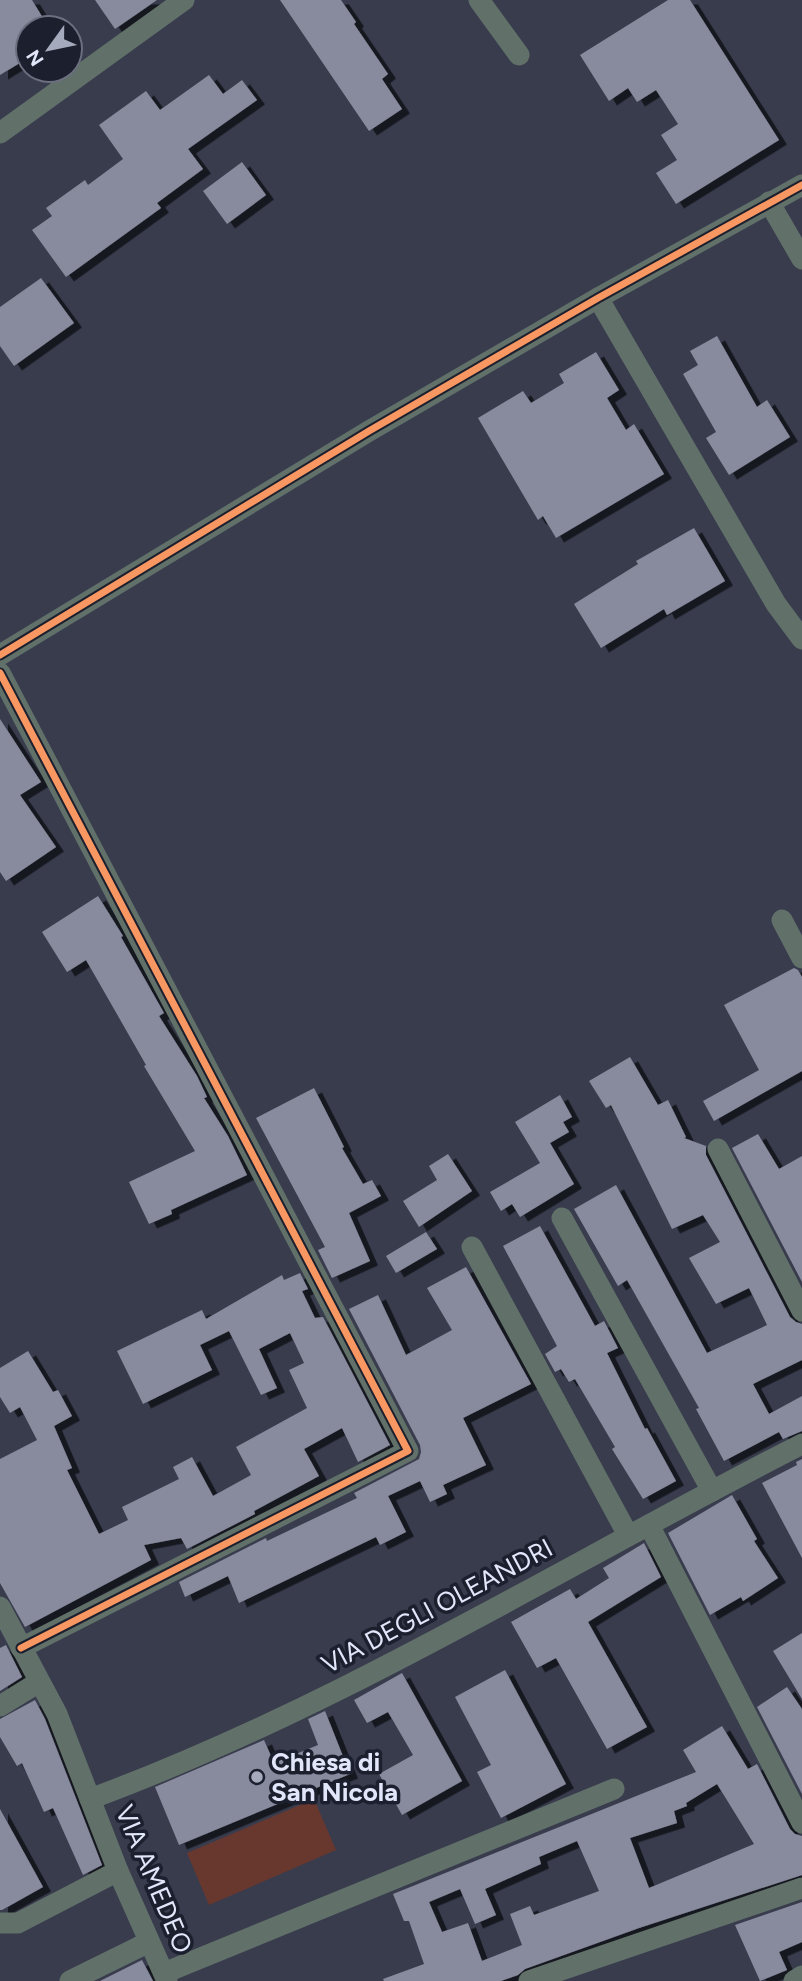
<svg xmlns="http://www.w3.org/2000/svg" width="802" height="1981" font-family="Figtree,sans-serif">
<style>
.green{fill:#68382f}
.building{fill:#878b9d;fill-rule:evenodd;filter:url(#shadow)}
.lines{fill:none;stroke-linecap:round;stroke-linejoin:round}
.minor{stroke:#617069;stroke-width:21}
.cycleway-casing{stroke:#1c1f2d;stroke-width:11}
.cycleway{stroke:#f99763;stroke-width:7}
.poi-dot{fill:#a6aabd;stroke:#1c1f2d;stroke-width:2.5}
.labels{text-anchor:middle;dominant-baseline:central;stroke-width:7;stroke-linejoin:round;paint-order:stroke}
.street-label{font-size:26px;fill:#e1e6fa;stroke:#1c1f2d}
.poi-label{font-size:26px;font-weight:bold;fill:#e1e6fa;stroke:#1c1f2d;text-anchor:start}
</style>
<defs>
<filter id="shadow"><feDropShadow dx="8" dy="4.5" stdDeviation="0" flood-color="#0009"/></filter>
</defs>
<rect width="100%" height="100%" fill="#383c4d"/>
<!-- green -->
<path class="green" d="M314,1799L336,1850L209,1905L187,1853Z"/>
<!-- building -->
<g class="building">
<path d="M0,0H32L49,28H28V58L0,75Z"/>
<path d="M95,0H157L115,29Z"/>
<path d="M280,0H341L356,22L354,24L388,74L382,79L402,109L369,131Z"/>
<path d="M668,0H690L779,140L676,204L656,173L677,160L661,135L678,124L656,90L637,102L628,88L609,101L580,55Z"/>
<path d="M209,75L223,94L242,80L257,100L188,149L203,169L157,203L161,208L66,277L32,230L52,216L46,208L85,180L88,185L123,159L99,125L146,91L160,110Z"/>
<path d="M242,162L266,195L227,224L203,191Z"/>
<path d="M41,278L74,323L14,366L0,346V307Z"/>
<path d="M717,336L757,407L767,400L790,437L729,475L706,438L716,432L683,374L698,365L690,351Z"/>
<path d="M596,352L619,390L607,398L626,430L634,424L664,474L556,538L543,516L538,520L478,418L523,391L531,403L564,383L559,374Z"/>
<path d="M694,528L725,581L667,615L664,609L601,648L574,604L638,564L636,561Z"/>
<path d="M0,719L41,782L20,795L56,847L6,881L0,872Z"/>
<path d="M98,896L123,936L121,937L164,1013L159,1016L197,1076L207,1097L204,1098L228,1136L247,1175L171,1210L172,1214L149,1224L129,1182L195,1151L144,1066L146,1065L86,960L67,972L42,932Z"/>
<path d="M794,968L798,970L802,977V1071L714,1121L703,1101L759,1070L724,1005Z"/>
<path d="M630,1057L658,1105L668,1100L686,1137L684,1138L706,1146V1155L790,1317L796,1322L802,1324V1360L753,1384L769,1414L802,1396V1431L783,1439L779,1432L724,1461L696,1409L699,1408L627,1280L618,1286L574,1209L616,1185L707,1353L767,1325L749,1288L716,1304L689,1258L720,1242L703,1215L672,1229L611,1105L606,1108L589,1081Z"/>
<path d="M314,1088L344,1147L342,1148L363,1184L372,1180L381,1196L349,1213L370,1261L332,1278L318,1250L325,1247L256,1118Z"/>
<path d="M560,1095L572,1117L563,1122L569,1132L550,1143L574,1184L520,1217L512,1204L501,1211L490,1192L540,1163L515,1122Z"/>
<path d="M758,1134L779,1169L802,1156V1282L732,1148Z"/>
<path d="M448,1154L472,1191L419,1227L403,1201L437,1180L429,1166Z"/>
<path d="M540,1226L595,1326L604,1321L618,1348L607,1353L645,1429L647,1428L676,1481L643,1499L612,1449L615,1447L575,1379L569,1382L561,1369L555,1372L545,1354L557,1346L503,1246Z"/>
<path d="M426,1232L437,1249L396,1273L386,1256Z"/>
<path d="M466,1267L531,1384L463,1418L486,1465L443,1485L447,1494L430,1502L420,1481L388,1496L406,1532L380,1545L376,1537L239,1603L228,1576L185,1597L179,1582L266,1538L267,1541L357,1498L354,1493L419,1459L421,1452L420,1445L349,1309L378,1295L406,1355L452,1330L427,1288Z"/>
<path d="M300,1273L308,1289L302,1291L315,1318L323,1317L390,1445L358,1462L342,1428L304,1449L319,1476L254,1511L255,1514L187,1549L181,1538L144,1545L151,1560L25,1627L0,1583V1459L37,1440L20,1407L10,1413L0,1397V1368L28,1351L53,1392L58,1390L72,1416L54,1426L72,1468L67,1470L99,1534L128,1520L122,1507L179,1479L173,1467L192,1457L213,1496L251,1475L236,1447L307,1408L289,1370L304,1363L290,1333L259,1349L277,1388L261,1395L229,1331L200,1345L212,1370L143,1404L117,1351L202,1310L206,1319L282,1275L284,1280Z"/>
<path d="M802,1459V1558L762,1483L797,1465L796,1462Z"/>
<path d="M732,1495L757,1539L754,1541L778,1578L743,1601L741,1597L710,1615L668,1533Z"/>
<path d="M644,1543L661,1577L588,1622L647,1727L607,1749L556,1658L537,1668L511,1622L570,1589L576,1599L609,1578L603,1568Z"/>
<path d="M802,1633V1699L773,1651Z"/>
<path d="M6,1645L22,1677L0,1691V1648Z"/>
<path d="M505,1670L566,1784L501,1818L477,1772L491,1765L455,1697Z"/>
<path d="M402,1673L462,1781L402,1815L379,1774L413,1755L388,1712L367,1723L354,1700Z"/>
<path d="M787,1687L802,1709V1794L757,1707Z"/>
<path d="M35,1700L45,1719L102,1865L83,1875L53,1808L44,1812L22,1763L17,1766L0,1737V1719Z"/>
<path d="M325,1711L350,1774L179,1845L155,1787L264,1740L274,1763L318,1745L308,1719Z"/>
<path d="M722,1726L748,1769L757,1764L790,1829L795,1834L802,1836V1875L639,1928L525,1969L518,1975L501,1981H384L383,1979L424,1964L409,1921H404L393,1894L696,1772L683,1750ZM717,1784L754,1844L649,1888L630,1838L677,1823L674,1811L687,1806L686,1803ZM577,1841L599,1891L534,1915L530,1906L510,1914L522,1945L482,1961L468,1923L442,1932L429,1902L460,1889L475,1924L496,1915L485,1889L541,1864L539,1857Z"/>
<path d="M0,1809L43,1887L2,1910H0Z"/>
<path d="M802,1902V1942L779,1952L787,1970L760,1981L735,1925Z"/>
<path d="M142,1960L153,1981H100Z"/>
</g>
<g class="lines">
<!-- minor -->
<g class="minor">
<path d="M479,0L519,55"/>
<path d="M0,133L184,0"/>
<path d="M769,202L802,259"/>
<path d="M598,298L776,604L802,639"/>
<path d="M0,655L369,431L598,298L802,185"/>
<path d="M0,673L408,1451L21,1648"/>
<path d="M782,920L802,958"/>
<path d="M718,1149L802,1311"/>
<path d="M562,1218L712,1491"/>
<path d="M472,1247L628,1535"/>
<path d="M649,1525L802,1823"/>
<path d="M0,1607L57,1714L118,1871L167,1981"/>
<path d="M0,1706L39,1682"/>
<path d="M90,1799C339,1707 566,1564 802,1444"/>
<path d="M0,1923H18L118,1871"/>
<path d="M164,1973L614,1789"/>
<path d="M70,1981L149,1942"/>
<path d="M529,1981L802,1888"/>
<path d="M794,1981L802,1976"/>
</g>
<defs>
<g id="cycleway">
<path d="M0,655L369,431L598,298L802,185"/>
<path d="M0,673L408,1451L21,1648"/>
</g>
</defs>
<!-- cycleway casing -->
<use href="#cycleway" class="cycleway-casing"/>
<!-- cycleway -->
<use href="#cycleway" class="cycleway"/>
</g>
<!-- markers -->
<circle class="poi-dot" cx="257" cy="1777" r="7"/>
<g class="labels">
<!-- street labels -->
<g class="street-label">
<text transform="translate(437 1606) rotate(-28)">VIA DEGLI OLEANDRI</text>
<text transform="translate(154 1879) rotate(67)">VIA AMEDEO</text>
</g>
<!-- poi labels -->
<g class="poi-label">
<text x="271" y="1762">Chiesa di<tspan x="271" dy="30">San Nicola</tspan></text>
</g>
</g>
<!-- north arrow -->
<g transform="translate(49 49) rotate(237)"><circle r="33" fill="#1c1f2d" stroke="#6b6f7f" stroke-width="2"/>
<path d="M0-5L12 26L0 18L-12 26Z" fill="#a6aabd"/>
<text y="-10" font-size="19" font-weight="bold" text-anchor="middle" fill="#e1e6fa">N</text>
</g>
</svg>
